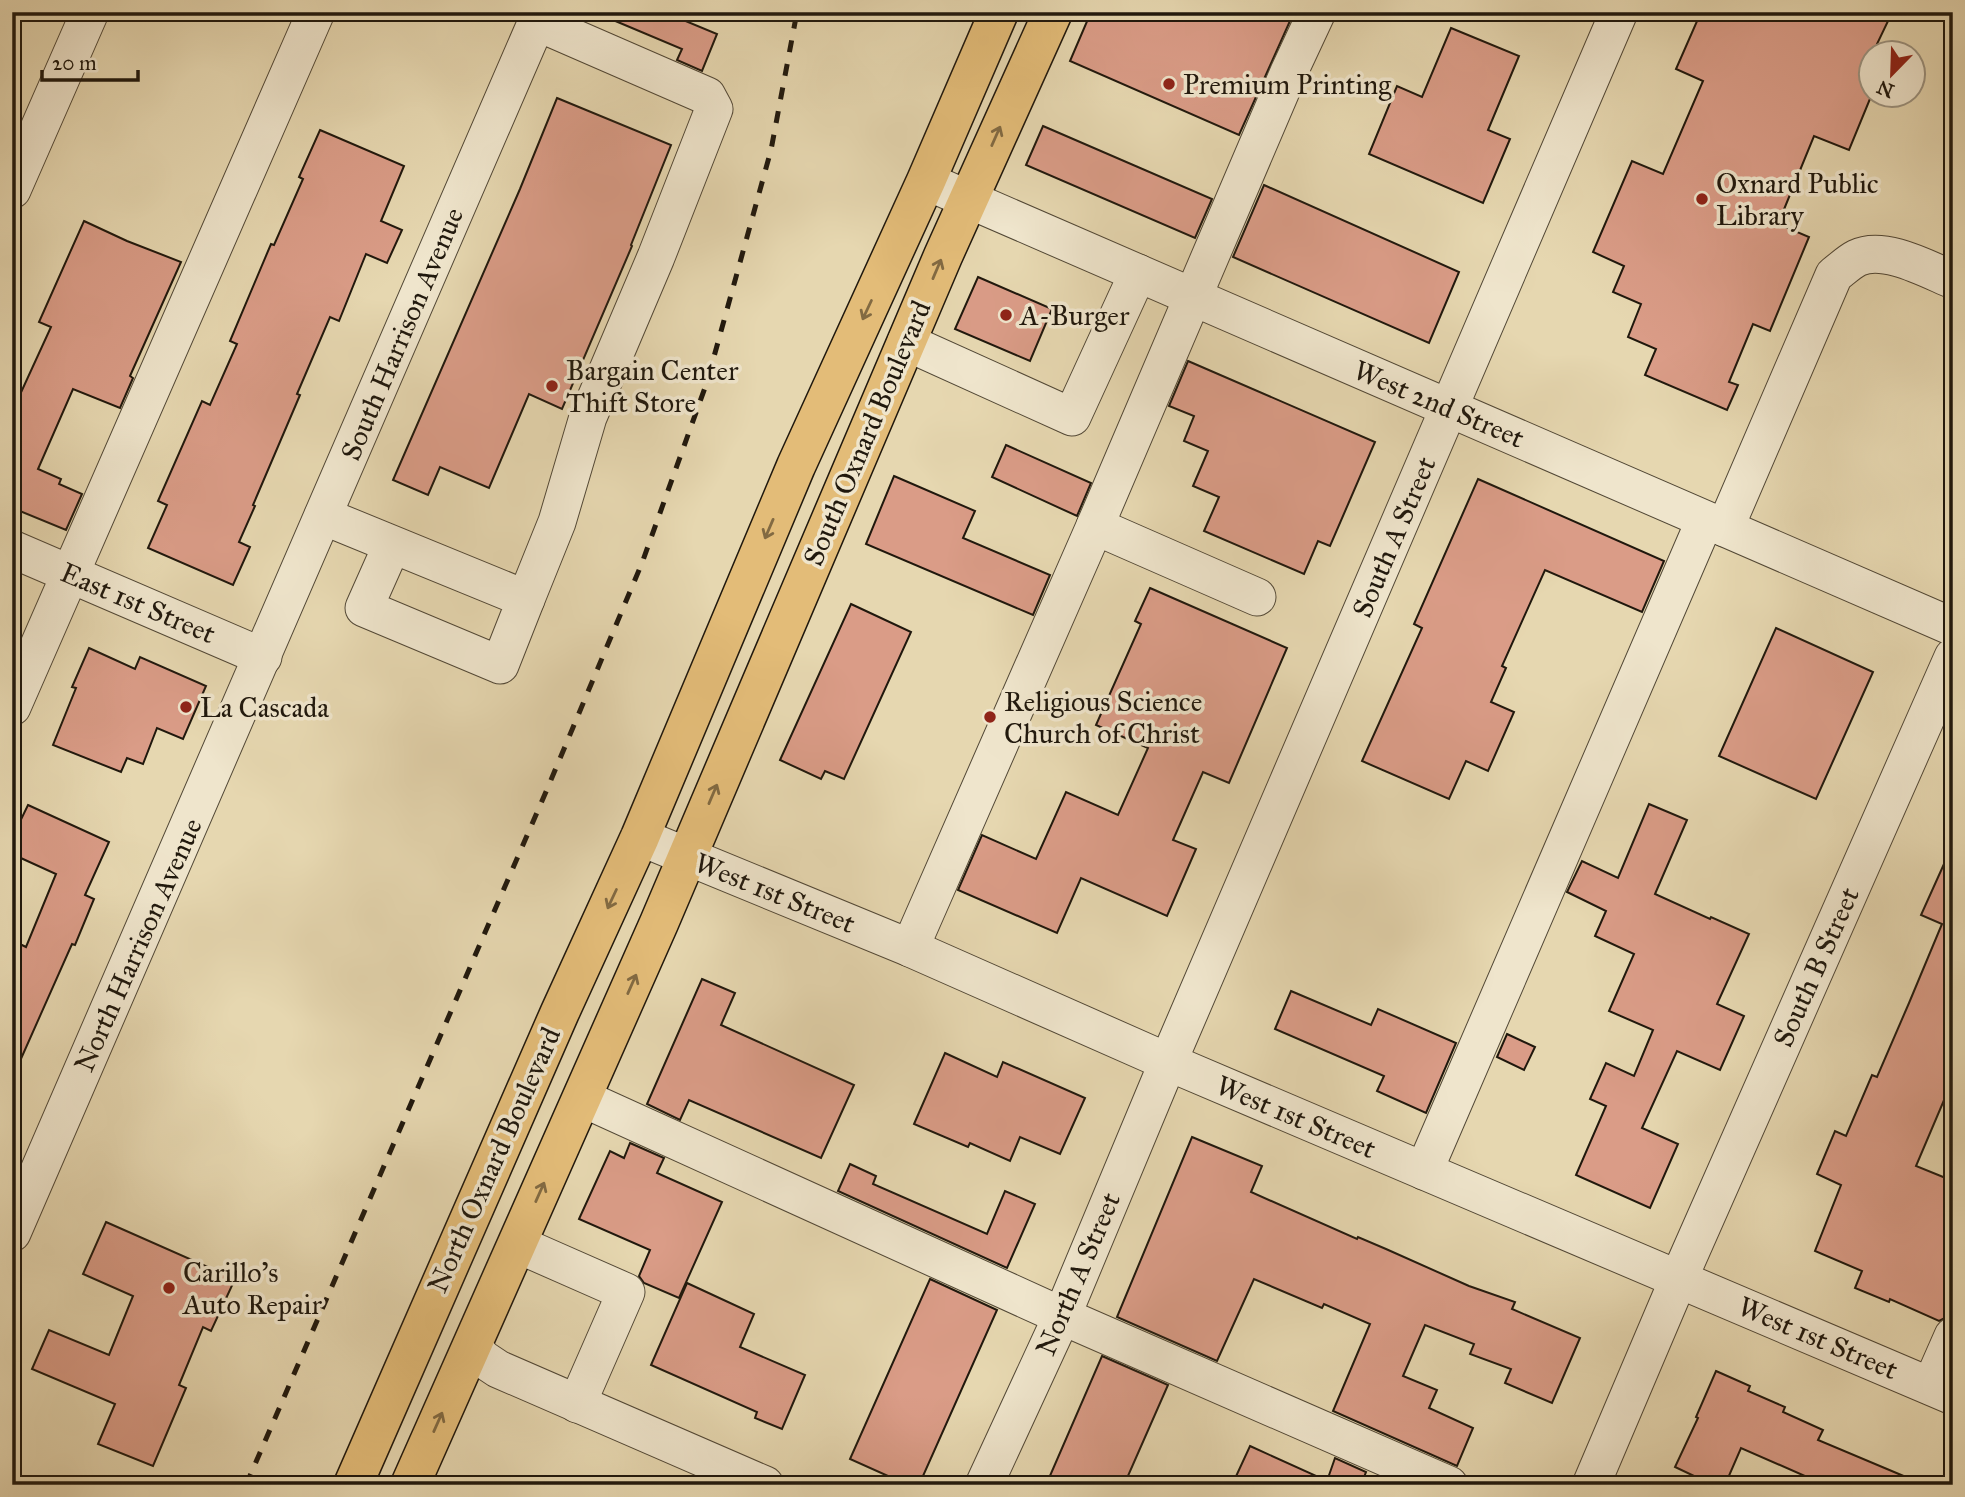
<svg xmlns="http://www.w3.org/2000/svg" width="1965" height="1497" font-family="'IM FELL Great Primer',serif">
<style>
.building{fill:#da9c87;stroke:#20180d;stroke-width:2}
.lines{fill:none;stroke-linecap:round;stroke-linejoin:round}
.minor-casing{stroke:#524836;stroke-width:39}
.major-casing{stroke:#20180d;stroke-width:41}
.minor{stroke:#efe5cc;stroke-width:37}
.major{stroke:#e3bc78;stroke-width:38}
.rail{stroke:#20180d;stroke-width:5;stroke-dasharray:12 12;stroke-linecap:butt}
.oneway{stroke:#826a42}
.poi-dot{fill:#8f2418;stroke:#efe5cc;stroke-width:2.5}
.labels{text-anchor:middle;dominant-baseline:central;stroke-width:7;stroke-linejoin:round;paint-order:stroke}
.poi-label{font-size:28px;fill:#20180d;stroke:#efe5cc;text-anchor:start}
.street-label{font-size:28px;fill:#20180d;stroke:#efe5cc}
</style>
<rect width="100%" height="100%" fill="#e6d7b0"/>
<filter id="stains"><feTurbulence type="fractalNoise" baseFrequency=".00286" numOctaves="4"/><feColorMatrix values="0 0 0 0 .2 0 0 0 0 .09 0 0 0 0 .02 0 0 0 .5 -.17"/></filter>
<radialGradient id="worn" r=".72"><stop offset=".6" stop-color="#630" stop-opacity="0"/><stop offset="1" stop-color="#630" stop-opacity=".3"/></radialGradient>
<!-- building -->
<g class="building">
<path d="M594,12H664L717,34L702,71L677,60L682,49Z"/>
<path d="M1091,12H1294L1239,135L1070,61Z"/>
<path d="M1701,12H1875L1889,19L1877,44L1885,52H1871L1872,94L1849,150L1814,136L1778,224L1809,237L1770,331L1753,324L1729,382L1738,385L1727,410L1645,375L1656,349L1628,337L1641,304L1613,292L1624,266L1593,252L1632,161L1663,174L1703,81L1676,69Z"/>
<path d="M1451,28L1519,56L1488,130L1510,139L1483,203L1369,154L1397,86L1422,97Z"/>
<path d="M557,98L671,145L631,245L632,246L562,409L529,394L489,488L440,467L428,495L393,480L520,189Z"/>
<path d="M1043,126L1212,199L1195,238L1026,165Z"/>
<path d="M320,130L404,166L381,221L402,230L387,263L366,254L339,321L330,317L297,394L300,395L253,505L255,506L239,542L250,547L233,585L148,548L167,505L158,501L202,401L210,405L237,344L230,341L271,244L274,245L303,179L299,177Z"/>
<path d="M1264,185L1459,272L1429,343L1233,257Z"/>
<path d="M84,221L127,241L181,262L130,376L133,378L120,408L73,389L38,469L61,479L59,484L82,494L66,530L20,511L12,528V412L51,327L39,322Z"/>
<path d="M978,277L1052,309L1030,361L955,329Z"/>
<path d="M1188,361L1375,442L1330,546L1318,541L1304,574L1204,531L1219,497L1193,486L1208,451L1184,441L1194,416L1169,406Z"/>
<path d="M1006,445L1091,483L1077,516L992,477Z"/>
<path d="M894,476L975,511L963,538L1050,575L1033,615L866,544Z"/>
<path d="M1478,479L1664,561L1642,612L1545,570L1502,666L1506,668L1491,702L1514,712L1488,771L1466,761L1449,799L1362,761L1422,628L1414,624Z"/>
<path d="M1150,588L1287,648L1229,783L1203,772L1173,840L1196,849L1167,916L1081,878L1057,933L958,890L982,835L1036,859L1066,792L1118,815L1148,748L1096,725L1141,624L1135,621Z"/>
<path d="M851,604L911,632L844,779L825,771L821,779L780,760Z"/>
<path d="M1776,628L1873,672L1816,799L1719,756Z"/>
<path d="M89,648L135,669L140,657L206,686L183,739L157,728L143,764L127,758L121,772L53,745L76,688L72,687Z"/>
<path d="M1649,804L1687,820L1655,894L1710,919L1711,917L1749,934L1717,1004L1744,1016L1720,1070L1677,1051L1642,1128L1678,1144L1650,1208L1576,1175L1606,1106L1590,1099L1606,1063L1634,1076L1653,1030L1609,1011L1634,954L1595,936L1606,911L1567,892L1582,861L1618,878Z"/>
<path d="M28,805L109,842L85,895L94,899L75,945L72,944L12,1079V940L26,947L56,874L12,854V838Z"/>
<path d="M1953,844V1079L1916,1166L1953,1181V1307L1949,1316L1939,1321L1890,1299L1889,1302L1855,1288L1862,1271L1815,1251L1841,1185L1817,1174L1835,1131L1846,1136L1872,1075L1877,1077L1909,1003L1942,924L1921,915Z"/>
<path d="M702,979L735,993L721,1025L854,1085L821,1158L689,1100L680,1120L647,1104Z"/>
<path d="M1291,991L1371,1025L1378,1009L1456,1043L1426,1113L1377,1091L1384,1076L1275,1029Z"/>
<path d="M1507,1034L1535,1047L1524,1070L1497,1057Z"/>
<path d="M945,1053L997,1077L1003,1062L1085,1098L1060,1154L1020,1137L1010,1161L970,1143L968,1147L914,1124Z"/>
<path d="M1192,1137L1262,1166L1251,1192L1357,1239L1358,1237L1386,1249L1469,1286L1515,1302L1512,1309L1580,1338L1552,1403L1505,1383L1511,1369L1470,1354L1474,1344L1425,1325L1403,1376L1437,1390L1429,1408L1473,1428L1457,1466L1333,1411L1370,1324L1324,1304L1322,1308L1254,1279L1217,1361L1117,1317Z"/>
<path d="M630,1143L664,1158L657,1173L722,1202L679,1298L644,1283L639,1276L650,1250L579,1219L610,1151L624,1158Z"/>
<path d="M850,1164L876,1176L873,1184L987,1234L1005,1191L1035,1204L1007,1268L838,1191Z"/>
<path d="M106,1222L235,1279L211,1331L203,1327L179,1385L186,1388L153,1466L98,1444L115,1404L32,1369L49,1330L109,1355L133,1296L83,1274Z"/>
<path d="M930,1279L997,1310L919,1485H908L850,1459Z"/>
<path d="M687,1283L754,1314L740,1347L805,1375L782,1429L755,1418L757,1412L651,1365Z"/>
<path d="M1102,1356L1168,1385L1124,1485H1046Z"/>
<path d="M1716,1371L1750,1386L1748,1391L1785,1407L1783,1412L1823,1430L1818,1440L1925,1485H1801L1805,1476L1741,1448L1725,1485H1713L1675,1467L1698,1418L1696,1417Z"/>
<path d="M1250,1446L1327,1481L1335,1458L1366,1472L1361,1485H1232Z"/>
</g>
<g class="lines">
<defs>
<g id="minor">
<path d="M926,181L1953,627"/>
<path d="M12,190L90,12"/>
<path d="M906,342L1072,417L1138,273"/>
<path d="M323,516L526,599L500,665L364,608L392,545"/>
<path d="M1095,526L1257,597"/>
<path d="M1725,528L1834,275C1842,269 1849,262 1857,258C1884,245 1927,269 1953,280"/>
<path d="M12,549L263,657"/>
<path d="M526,599L557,522L588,417L656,257L714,109L707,96L537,22"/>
<path d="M12,707L316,12"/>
<path d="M640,837L910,948L1168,1062L1953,1396"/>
<path d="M910,948L1095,526L1289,72L1317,12"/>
<path d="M582,1098L1062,1316L1449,1485"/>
<path d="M1424,1171L1705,520"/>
<path d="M12,1233L541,12"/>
<path d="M517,1244L626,1292L577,1404"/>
<path d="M472,1346L483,1359L498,1369L765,1485"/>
<path d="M1931,1386L1953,1336"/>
<path d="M984,1485L1062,1316L1168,1062L1619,12"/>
<path d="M1591,1485L1679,1278L1953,657"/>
</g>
<g id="major">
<path d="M353,1485L560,1012L640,837L796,466L926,181L999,12"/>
<path d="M410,1485L659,923L943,256L1053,12"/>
</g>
</defs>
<!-- minor casing -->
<use href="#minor" class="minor-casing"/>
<!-- major casing -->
<use href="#major" class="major-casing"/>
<!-- minor -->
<use href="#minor" class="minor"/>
<!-- major -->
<use href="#major" class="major"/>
<!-- rail -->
<path class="rail" d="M246,1485L548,787L642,563L707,382L771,150L797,12"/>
</g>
<!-- one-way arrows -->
<defs><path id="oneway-shaft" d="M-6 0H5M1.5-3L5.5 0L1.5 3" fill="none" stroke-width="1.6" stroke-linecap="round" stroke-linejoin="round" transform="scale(1.75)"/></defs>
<g class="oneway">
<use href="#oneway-shaft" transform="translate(996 136) rotate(-66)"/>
<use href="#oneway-shaft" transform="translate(937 269) rotate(-67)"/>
<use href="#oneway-shaft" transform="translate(867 310) rotate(115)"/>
<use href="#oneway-shaft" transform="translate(769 529) rotate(113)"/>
<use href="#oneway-shaft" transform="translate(713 794) rotate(-67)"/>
<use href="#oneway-shaft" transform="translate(612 899) rotate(115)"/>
<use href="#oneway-shaft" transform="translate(632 984) rotate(-66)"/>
<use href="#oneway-shaft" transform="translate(540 1192) rotate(-66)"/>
<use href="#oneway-shaft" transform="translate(438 1422) rotate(-66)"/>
</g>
<!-- markers -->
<g class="poi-dot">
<circle cx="1169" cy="84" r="7"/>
<circle cx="1702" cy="199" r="7"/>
<circle cx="1006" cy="315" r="7"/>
<circle cx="552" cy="386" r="7"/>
<circle cx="186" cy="707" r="7"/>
<circle cx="990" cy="717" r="7"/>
<circle cx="169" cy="1288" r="7"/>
</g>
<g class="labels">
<!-- poi labels -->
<g class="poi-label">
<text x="1183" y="84">Premium Printing</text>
<text x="1716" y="183">Oxnard Public<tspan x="1716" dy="32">Library</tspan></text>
<text x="1020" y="315">A-Burger</text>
<text x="566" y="370">Bargain Center<tspan x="566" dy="32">Thift Store</tspan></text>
<text x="1004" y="701">Religious Science<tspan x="1004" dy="32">Church of Christ</tspan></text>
<text x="200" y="707">La Cascada</text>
<text x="183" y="1272">Carillo's<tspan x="183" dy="32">Auto Repair</tspan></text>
</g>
<!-- street labels -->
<g class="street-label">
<text transform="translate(402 334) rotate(-67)">South Harrison Avenue</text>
<text transform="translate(1439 404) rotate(23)">West 2nd Street</text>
<text transform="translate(867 433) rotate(-67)">South Oxnard Boulevard</text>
<text transform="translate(1394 537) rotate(-67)">South A Street</text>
<text transform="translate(138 603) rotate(23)">East 1st Street</text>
<text transform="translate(775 893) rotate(22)">West 1st Street</text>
<text transform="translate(138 945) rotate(-66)">North Harrison Avenue</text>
<text transform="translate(1816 967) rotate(-66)">South B Street</text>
<text transform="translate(1296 1117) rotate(23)">West 1st Street</text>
<text transform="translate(494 1160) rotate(-66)">North Oxnard Boulevard</text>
<text transform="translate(1078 1274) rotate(-67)">North A Street</text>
<text transform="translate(1818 1338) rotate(23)">West 1st Street</text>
</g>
</g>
<!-- margin -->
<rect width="1965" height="1497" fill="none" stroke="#e6d7b0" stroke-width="42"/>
<rect x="14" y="14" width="1937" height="1469" fill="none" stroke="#20180d" stroke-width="3.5"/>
<rect x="21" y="21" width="1923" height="1455" fill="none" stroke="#20180d" stroke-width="2"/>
<!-- north arrow -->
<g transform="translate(1892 74) rotate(203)"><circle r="33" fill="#efe5cc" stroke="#9c9380" stroke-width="2"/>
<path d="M0-5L12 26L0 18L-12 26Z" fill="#8f2418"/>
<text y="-10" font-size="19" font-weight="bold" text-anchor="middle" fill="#20180d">N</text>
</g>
<!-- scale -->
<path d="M42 70v10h96v-10" fill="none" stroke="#20180d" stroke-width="3.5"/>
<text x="52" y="70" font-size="21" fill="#20180d" stroke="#efe5cc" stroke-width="5" paint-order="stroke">20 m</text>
<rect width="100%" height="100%" filter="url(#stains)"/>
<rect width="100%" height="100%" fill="url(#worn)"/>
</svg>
